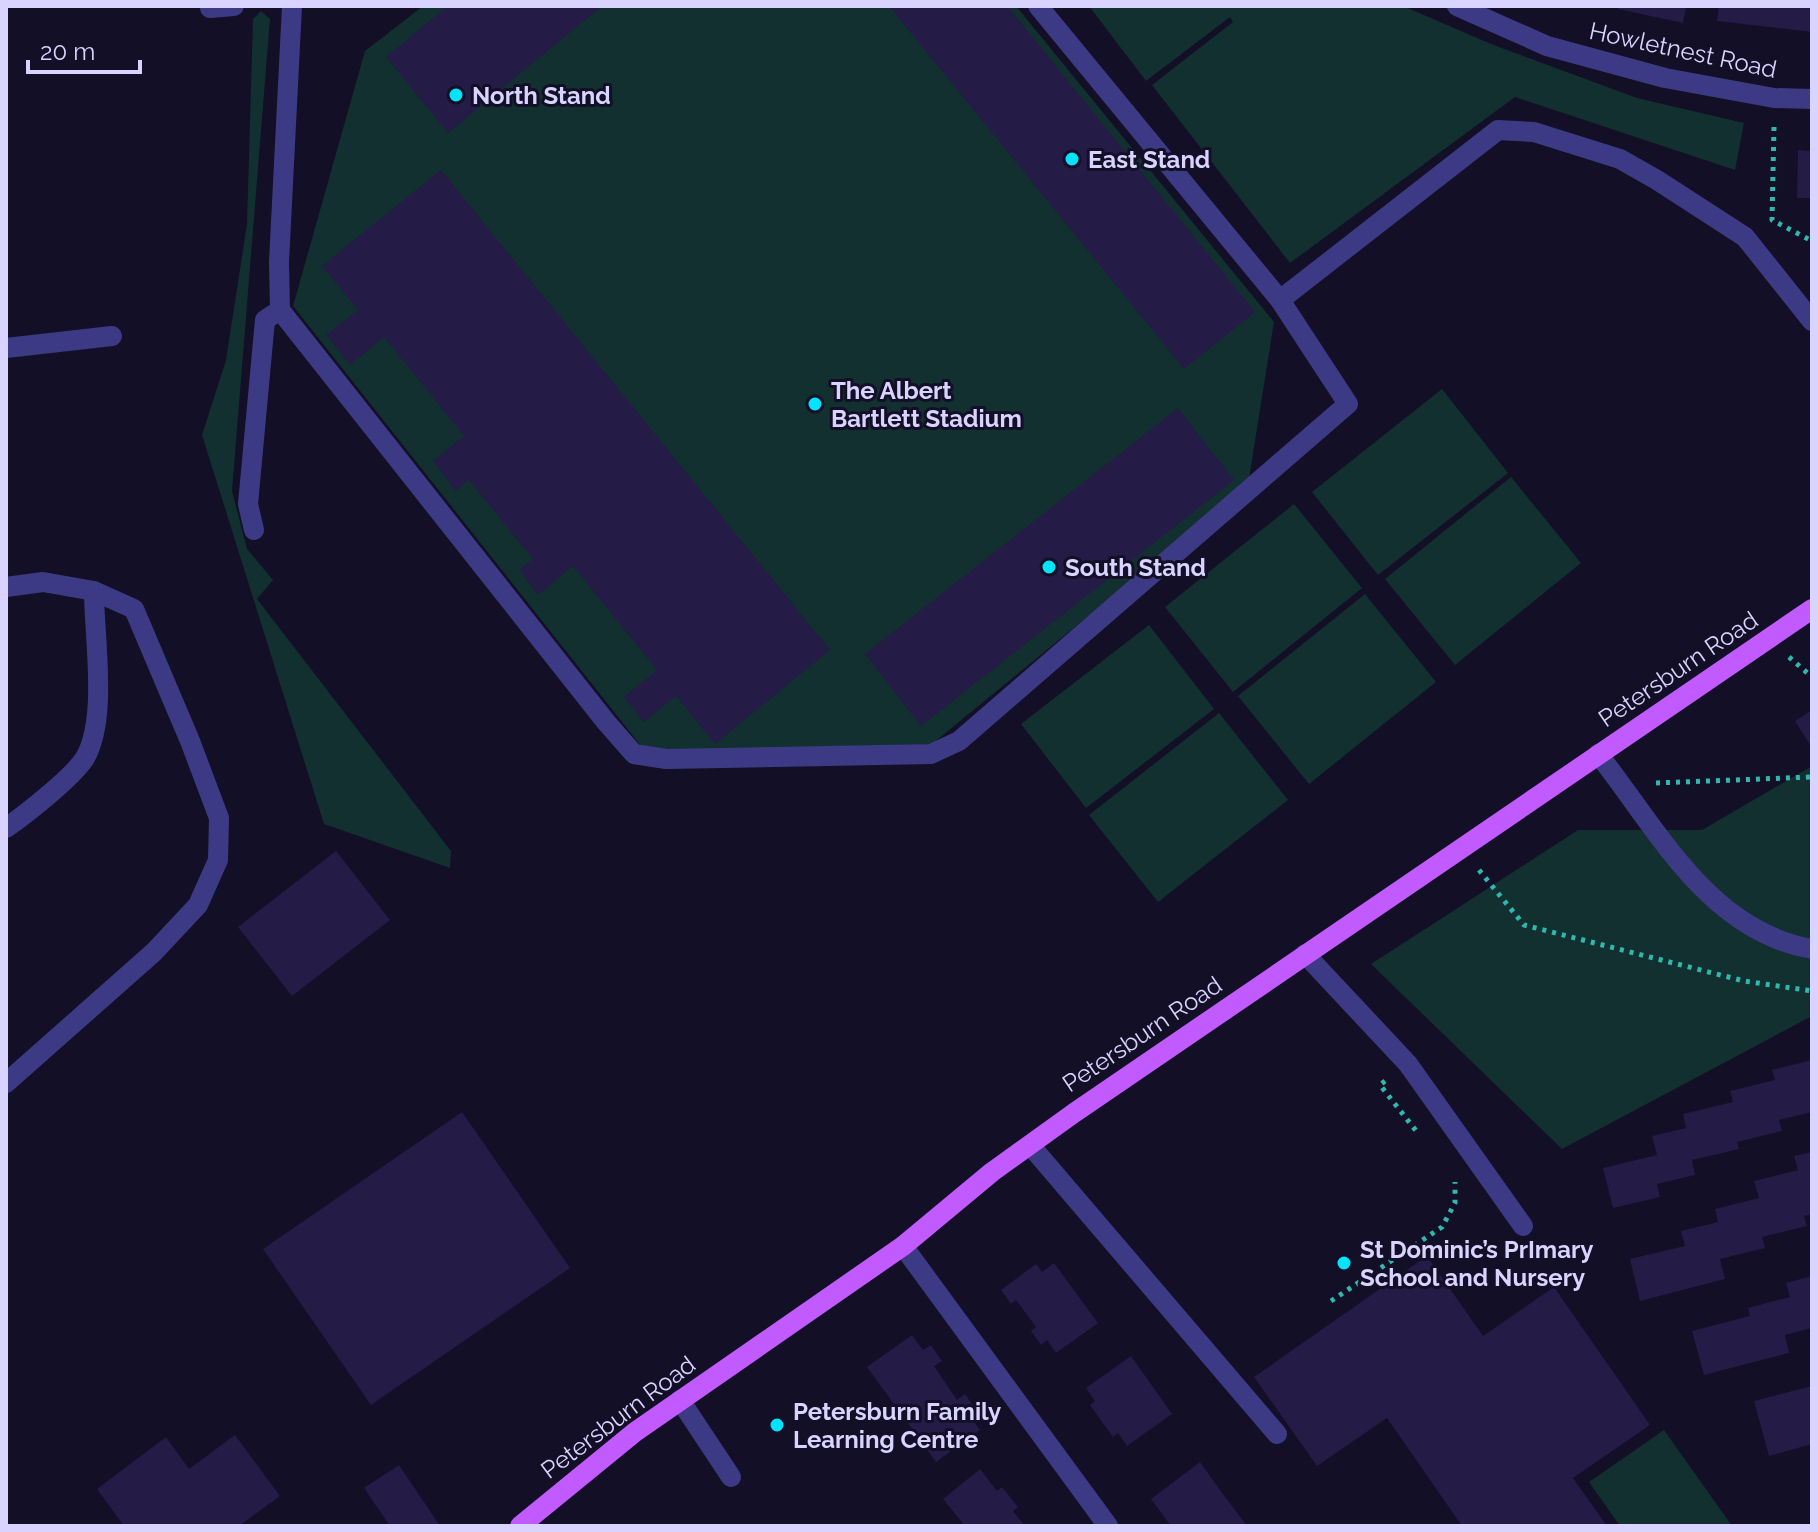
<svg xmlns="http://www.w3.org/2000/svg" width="1818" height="1532" font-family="Raleway,sans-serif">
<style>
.green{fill:#12302f}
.building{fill:#241b47}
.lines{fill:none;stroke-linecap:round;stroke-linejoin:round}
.path{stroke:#2fb8b0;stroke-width:5;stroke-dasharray:4 6;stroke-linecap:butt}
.minor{stroke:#3d3a85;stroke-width:20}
.major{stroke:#c25bff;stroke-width:20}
.poi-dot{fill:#00e5ff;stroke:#130f26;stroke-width:3}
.labels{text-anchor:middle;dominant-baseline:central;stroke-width:6;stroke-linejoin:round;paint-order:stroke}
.street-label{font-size:24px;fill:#d9d4ff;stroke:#130f26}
.poi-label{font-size:24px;font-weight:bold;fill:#d9d4ff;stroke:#130f26;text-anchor:start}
</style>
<rect width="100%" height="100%" fill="#130f26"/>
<!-- green -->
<g class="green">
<path d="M423,6H1016L1274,322L1248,485L932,744L645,751L293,306L365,51Z"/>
<path d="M1089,6H1403L1491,44L1637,98L1744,123L1735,170L1515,97L1290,263L1152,85L1233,22L1230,17L1146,81Z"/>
<path d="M261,11L270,19L232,491L247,549L273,580L257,599L451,851L450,868L324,824L202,435L226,360L247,224L253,19Z"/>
<path d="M1442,389L1508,473L1378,575L1312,492Z"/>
<path d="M1511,477L1581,563L1455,665L1385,579Z"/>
<path d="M1294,504L1362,588L1233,692L1165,607Z"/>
<path d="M1365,594L1436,682L1309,784L1238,696Z"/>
<path d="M1149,625L1214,709L1086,808L1021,724Z"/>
<path d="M1219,713L1288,800L1158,902L1089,815Z"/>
<path d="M1812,766V1016L1562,1149L1371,964L1578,830H1702Z"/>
<path d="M1664,1430L1732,1526H1620L1589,1482Z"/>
</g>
<!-- building -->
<g class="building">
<path d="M448,6H602L448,133L386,57Z"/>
<path d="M889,6H1007L1255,312L1184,369Z"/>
<path d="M1618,6H1686L1683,23L1618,9Z"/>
<path d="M1719,6H1812V32L1717,21Z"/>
<path d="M1798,150L1812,151V198H1797Z"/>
<path d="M441,170L830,650L715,744L676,696L644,722L624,697L657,670L573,566L538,595L519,570L533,559L469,480L456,491L433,461L464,436L384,337L350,365L326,335L358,310L322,266Z"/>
<path d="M1178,408L1234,480L921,726L865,654Z"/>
<path d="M1812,710V748L1795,721Z"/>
<path d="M336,851L390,920L292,996L238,927Z"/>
<path d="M1812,1060V1112L1779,1120L1782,1131L1737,1142L1739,1149L1692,1160L1695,1175L1657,1184L1660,1197L1613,1208L1603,1168L1657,1155L1652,1136L1686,1128L1683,1114L1733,1102L1730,1091L1775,1080L1772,1070Z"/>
<path d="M462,1112L570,1268L371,1405L263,1249Z"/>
<path d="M1812,1152V1214L1804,1216L1807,1226L1762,1237L1765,1248L1720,1259L1725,1279L1640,1301L1630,1259L1685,1246L1681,1231L1718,1222L1715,1209L1759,1198L1754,1181L1798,1170L1794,1156Z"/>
<path d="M1427,1256L1483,1336L1554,1287L1650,1425L1573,1478L1607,1526H1462L1387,1418L1317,1466L1254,1377Z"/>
<path d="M1054,1263L1098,1323L1056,1353L1047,1340L1041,1345L1031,1331L1036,1327L1016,1300L1011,1304L1001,1290L1036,1264L1042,1272Z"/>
<path d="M1812,1276V1328L1785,1335L1789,1353L1704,1375L1692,1331L1750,1316L1748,1308L1790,1297L1786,1283Z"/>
<path d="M912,1335L923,1350L931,1345L942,1361L934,1366L957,1400L965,1394L976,1410L969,1415L980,1430L936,1462L867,1367Z"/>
<path d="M1131,1356L1172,1414L1127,1446L1118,1433L1113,1437L1090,1405L1095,1401L1086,1388Z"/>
<path d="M1812,1386V1444L1769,1456L1754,1401Z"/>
<path d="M235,1435L280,1496L239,1526H124L97,1489L166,1437L189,1469Z"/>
<path d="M1200,1462L1225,1497L1247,1526H1171L1151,1499Z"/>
<path d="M399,1465L440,1526H390L364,1488Z"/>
<path d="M980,1469L997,1491L1002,1487L1018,1507L1013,1511L1025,1526H965L943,1499Z"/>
</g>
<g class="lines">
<!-- path -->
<g class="path">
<path d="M1774,127L1772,220L1812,241"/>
<path d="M1789,657L1812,677"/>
<path d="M1656,783L1812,777"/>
<path d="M1479,870L1524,925L1744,981L1812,991"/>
<path d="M1385,1081L1380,1085L1417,1132"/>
<path d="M1331,1301L1442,1227L1455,1203V1182"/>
</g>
<!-- minor -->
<g class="minor">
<path d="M292,6L279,262L280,310L606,722L634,754L666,759L931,754L959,741L1348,404L1280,300L1038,6"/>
<path d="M1457,6L1547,46L1665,78L1774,98L1812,99"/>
<path d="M210,8L234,6"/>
<path d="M1280,300L1498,130L1534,132L1620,159L1657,180L1745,237L1812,321"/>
<path d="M6,348L112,336"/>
<path d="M254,530L248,504L265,320L280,310"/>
<path d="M6,587L43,582L94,591"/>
<path d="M1598,754C1657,828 1708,931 1812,949"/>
<path d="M6,828C26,814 72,778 85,758C108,718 94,637 94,591L134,609L190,741L219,818L218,860L198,905L154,952L6,1083"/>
<path d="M1305,954L1408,1064L1523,1226"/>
<path d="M1030,1145L1277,1434"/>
<path d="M903,1246L1108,1526"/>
<path d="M680,1400L731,1477"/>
</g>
<!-- major -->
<path class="major" d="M520,1526L635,1432L903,1246L992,1172L1074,1113L1812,609"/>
</g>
<!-- markers -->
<g class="poi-dot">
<circle cx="456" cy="95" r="8"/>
<circle cx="1072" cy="159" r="8"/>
<circle cx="815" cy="404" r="8"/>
<circle cx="1049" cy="567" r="8"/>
<circle cx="1344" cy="1263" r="8"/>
<circle cx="777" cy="1425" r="8"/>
</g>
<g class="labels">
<!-- street labels -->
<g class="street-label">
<text transform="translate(1683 50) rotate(12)">Howletnest Road</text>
<text transform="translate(1678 669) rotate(-34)">Petersburn Road</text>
<text transform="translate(1142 1034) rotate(-34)">Petersburn Road</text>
<text transform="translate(618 1417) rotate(-37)">Petersburn Road</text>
</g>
<!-- poi labels -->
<g class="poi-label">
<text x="472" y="95">North Stand</text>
<text x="1088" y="159">East Stand</text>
<text x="831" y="390">The Albert<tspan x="831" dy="28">Bartlett Stadium</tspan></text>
<text x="1065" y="567">South Stand</text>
<text x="1360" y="1249">St Dominic’s PrImary<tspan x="1360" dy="28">School and Nursery</tspan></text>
<text x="793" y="1411">Petersburn Family<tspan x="793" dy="28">Learning Centre</tspan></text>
</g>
</g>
<!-- border -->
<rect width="1818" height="1532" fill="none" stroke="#d9d4ff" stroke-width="16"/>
<!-- scale -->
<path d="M28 60v12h112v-12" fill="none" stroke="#d9d4ff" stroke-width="4"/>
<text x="40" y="60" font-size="24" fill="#d9d4ff" stroke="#130f26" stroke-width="6" paint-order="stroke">20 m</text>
</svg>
